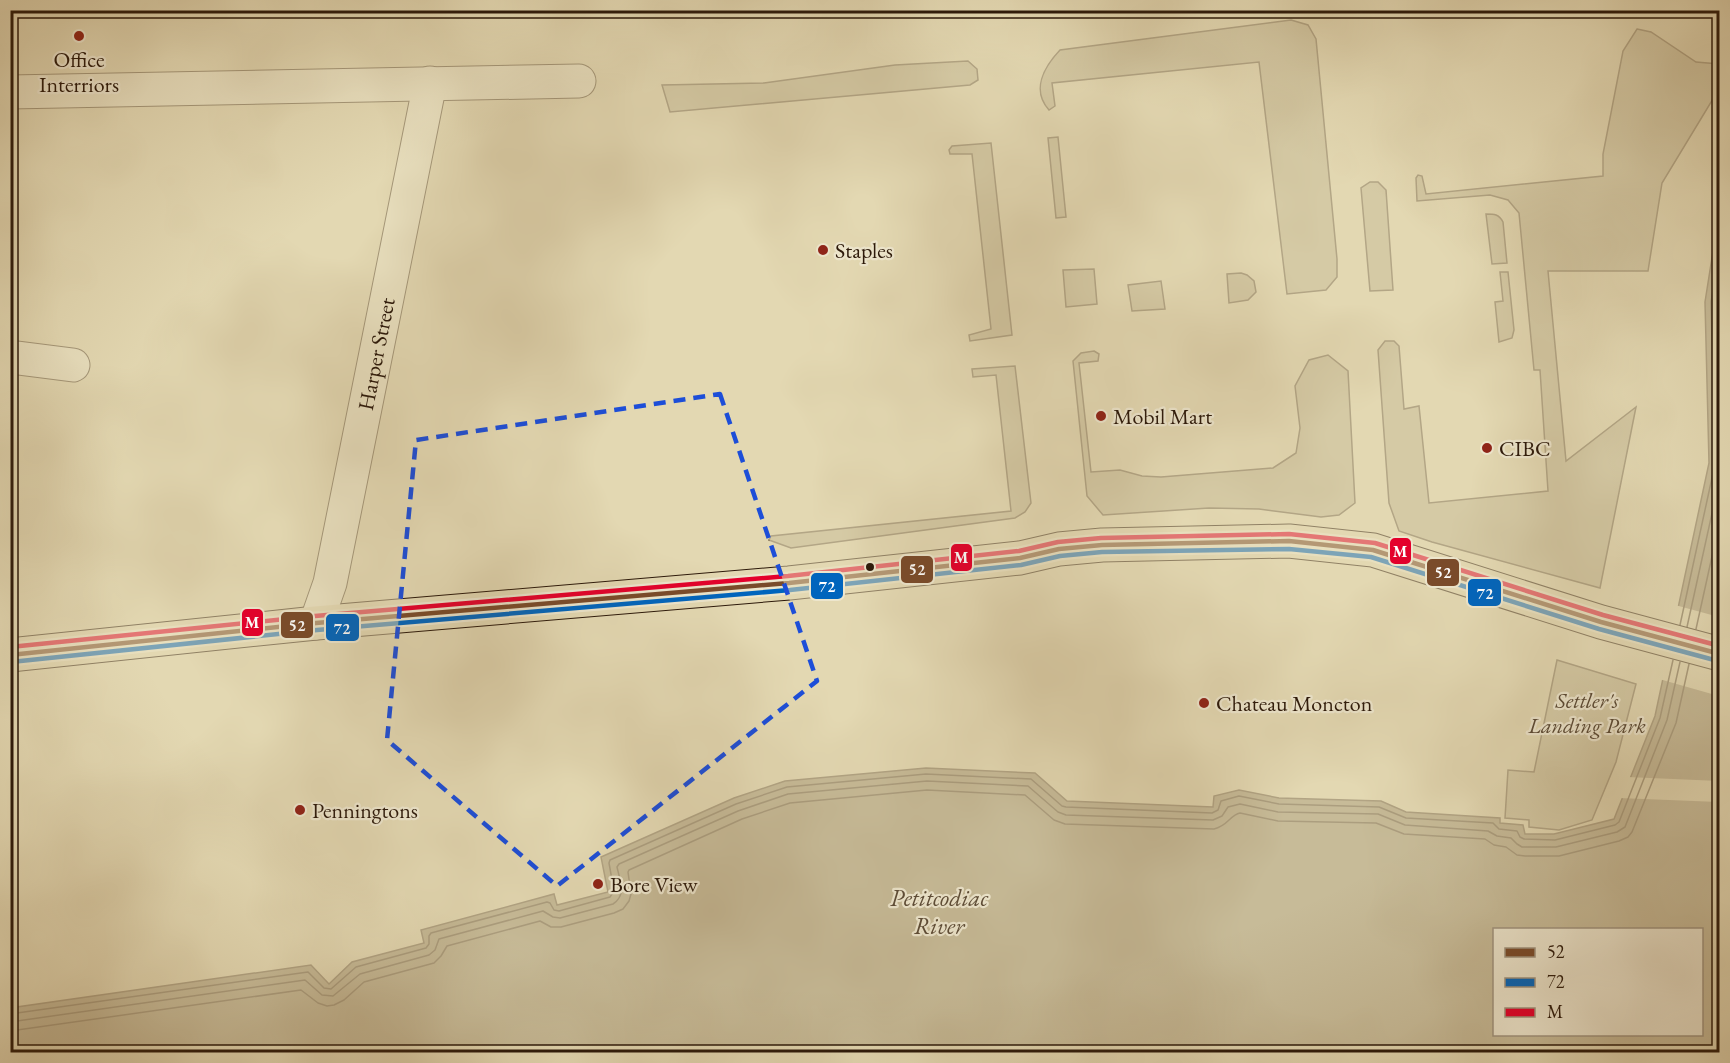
<svg xmlns="http://www.w3.org/2000/svg" width="1730" height="1063" font-family="'EB Garamond',serif">
<style>
.green{fill:#c4b895;stroke:#786850;stroke-width:1.5}
.water{fill:#a59779;stroke:#75654d;stroke-width:1.5;fill-rule:evenodd}
.pier{fill:#e3d8b2}
.lines{fill:none;stroke-linecap:round;stroke-linejoin:round}
.shore{stroke:#685842;stroke-width:1.5}
.minor-casing{stroke:#5a4934;stroke-width:35}
.major-casing{stroke:#2c190a;stroke-width:35}
.minor{stroke:#ede6cd;stroke-width:33}
.major{stroke:#e3d8b2;stroke-width:33}
.bus-1-casing{stroke:#ede6cd;stroke-width:9}
.bus-2-casing{stroke:#ede6cd;stroke-width:9}
.bus-3-casing{stroke:#ede6cd;stroke-width:9}
.bus-1{stroke:#7a4b2a;stroke-width:4.5}
.bus-2{stroke:#0065bd;stroke-width:4.5}
.bus-3{stroke:#e4002b;stroke-width:4.5}
.marked{fill:none;stroke:#1d4ed8;stroke-width:4.5;stroke-dasharray:12 8;stroke-linejoin:round}
.poi-dot{fill:#8f2418;stroke:#ede6cd;stroke-width:2}
.bus-dot{fill:#2c190a;stroke:#ede6cd;stroke-width:2}
.labels{text-anchor:middle;dominant-baseline:central;stroke-width:4.5;stroke-linejoin:round;paint-order:stroke}
.poi-label{font-size:22px;fill:#2c190a;stroke:#ede6cd;text-anchor:start}
.street-label{font-size:22px;fill:#2c190a;stroke:#ede6cd}
.park-label{font-size:22px;font-style:italic;fill:#5a4934;stroke:#ede6cd}
.water-label{font-size:24px;font-style:italic;fill:#5c4b36;stroke:#ede6cd}
.line-badge{stroke:#ede6cd;stroke-width:2}
.badge-label{font-size:16px;text-anchor:middle;font-weight:bold;fill:#fff}
</style>
<rect width="100%" height="100%" fill="#e3d8b2"/>
<filter id="stains"><feTurbulence type="fractalNoise" baseFrequency=".00333" numOctaves="4"/><feColorMatrix values="0 0 0 0 .2 0 0 0 0 .09 0 0 0 0 .02 0 0 0 .5 -.17"/></filter>
<radialGradient id="worn" r=".72"><stop offset=".6" stop-color="#630" stop-opacity="0"/><stop offset="1" stop-color="#630" stop-opacity=".3"/></radialGradient>
<!-- green -->
<g class="green">
<path d="M1291,20L1308,25L1316,39L1337,259V277L1326,290L1287,294L1259,62L1052,83L1055,106L1049,110C1031,90 1044,67 1060,50Z"/>
<path d="M1637,29L1651,32L1696,62L1719,64V89L1662,183L1648,271H1548L1566,461L1636,407L1600,588L1432,542L1399,531L1389,503L1378,350L1385,341H1394L1399,346L1404,409L1419,406L1429,503L1548,491L1540,370H1534L1519,213L1508,200L1490,195L1417,201L1416,178L1418,175L1422,176L1426,194L1603,176V154L1623,51Z"/>
<path d="M968,61L977,69L978,80L970,85L670,112L662,85L764,83L895,65Z"/>
<path d="M1058,137L1066,217L1056,218L1048,138Z"/>
<path d="M991,143L1012,335L970,341L969,335L991,329L972,154H950L949,150L952,146Z"/>
<path d="M1370,182H1378L1386,190L1393,290L1370,291L1361,188Z"/>
<path d="M1486,214C1494,214 1499,214 1503,222L1507,263L1492,264Z"/>
<path d="M1094,269L1097,304L1066,307L1063,270Z"/>
<path d="M1500,272H1508L1514,330L1512,338L1499,342L1495,302L1503,301Z"/>
<path d="M1241,273L1247,275L1254,281L1256,292L1248,300L1229,303L1227,274Z"/>
<path d="M1161,281L1165,309L1132,311L1128,285Z"/>
<path d="M1094,351L1099,354L1098,361L1079,363L1091,472L1120,470L1142,476L1161,477L1273,468L1296,453L1300,428L1295,386L1309,360L1328,355L1348,371L1355,503L1339,515L1321,517L1259,509L1209,508L1103,515L1087,496L1073,361L1081,353Z"/>
<path d="M1015,366L1031,503L1025,512L1015,518L791,548L769,540L771,536L1011,511L996,375L973,377L972,369Z"/>
<path d="M1557,660L1636,684L1616,762L1592,820L1559,830L1529,827V820L1505,818L1508,770L1534,772Z"/>
</g>
<!-- water -->
<path class="water" d="M1719,213V1052H11L10,1008L311,965L329,984L352,962L424,943L421,930L554,894L557,905L608,892L601,857L734,798L785,781L926,768L1035,773L1067,801L1213,807L1214,796L1239,790L1279,798L1381,801L1406,812L1500,818V823L1523,825L1525,834H1554L1614,819L1655,716L1709,463L1705,302ZM1494,930H1702V1034H1494Z"/>
<!-- pier -->
<g class="pier">
<path d="M1675,605L1719,617V696L1659,679Z"/>
<path d="M1627,777L1719,781V802L1619,798Z"/>
</g>
<g class="lines">
<!-- shore -->
<g class="shore">
<path d="M1680,625L1715,464L1711,302L1720,251"/>
<path d="M1687,627L1720,477"/>
<path d="M1696,629L1720,520"/>
<path d="M10,1014L308,972L324,988L331,989L356,967L426,948L429,944V936L431,933L547,902L550,903L554,910L559,911L610,897L614,891L609,863L610,860L736,804L787,787L926,774L1031,779L1062,806L1066,807L1212,813L1218,810L1221,801L1239,796L1279,804L1379,807L1406,818L1493,823L1499,829L1517,831L1520,837L1524,839L1555,840L1615,825L1619,822L1660,718L1673,660"/>
<path d="M10,1022L305,980L322,995L333,996L360,974L429,955L435,950L439,939L543,911L553,917L560,918L613,904C627,895 620,881 617,867L619,864L738,811L788,794L927,781L1028,786L1058,812L1066,815L1213,820L1222,816L1228,807L1240,804L1278,812L1378,814L1405,825L1488,831L1497,836L1511,838L1517,844L1522,847H1556L1617,832L1625,827L1667,720L1680,662"/>
<path d="M10,1031L301,990L318,1003L327,1006L334,1005L344,1000L364,982L434,963L441,956L447,946L540,921L551,927H561L614,913L623,909L629,901L631,894L628,872L629,870L742,819L790,803L927,790L1025,795L1054,820L1065,824L1214,829C1228,826 1230,815 1240,813L1278,821L1376,823L1404,834L1485,839L1494,845L1506,847L1517,855L1525,856H1559L1619,841L1628,837L1632,832L1676,723L1689,664"/>
</g>
<defs>
<g id="minor">
<path d="M10,92L579,81"/>
<path d="M10,357L73,365"/>
<path id="s1" d="M316,623L330,583L430,83"/>
</g>
<path id="major" d="M10,655L316,623L789,583L1020,558L1059,549L1102,545L1289,541L1373,550L1601,622L1720,654"/>
</defs>
<!-- minor casing -->
<use href="#minor" class="minor-casing"/>
<!-- major casing -->
<use href="#major" class="major-casing"/>
<!-- minor -->
<use href="#minor" class="minor"/>
<!-- major -->
<use href="#major" class="major"/>
<defs>
<path id="bus-1" d="M10,655L316,623L789,583L1020,558L1059,549L1102,545L1289,541L1373,550L1601,622L1720,654"/>
<path id="bus-2" d="M11,662L317,630L790,590L1021,565L1060,556L1102,552L1289,549L1371,557L1599,629L1718,661"/>
<path id="bus-3" d="M10,647L315,616L788,576L1019,551L1058,542L1101,538L1289,534L1375,543L1603,615L1720,646"/>
</defs>
<!-- bus-1 casing -->
<use href="#bus-1" class="bus-1-casing"/>
<!-- bus-2 casing -->
<use href="#bus-2" class="bus-2-casing"/>
<!-- bus-3 casing -->
<use href="#bus-3" class="bus-3-casing"/>
<!-- bus-1 -->
<use href="#bus-1" class="bus-1"/>
<!-- bus-2 -->
<use href="#bus-2" class="bus-2"/>
<!-- bus-3 -->
<use href="#bus-3" class="bus-3"/>
</g>
<!-- marked area -->
<path d="M0 0H1730V1063H0ZM720,394L817,681L557,886L387,740L416,440Z" fill="#e3d8b2" fill-opacity=".55" fill-rule="evenodd"/>
<path class="marked" d="M720,394L817,681L557,886L387,740L416,440Z"/>
<!-- markers -->
<g class="poi-dot">
<circle cx="79" cy="36" r="6"/>
<circle cx="823" cy="250" r="6"/>
<circle cx="1101" cy="416" r="6"/>
<circle cx="1487" cy="448" r="6"/>
<circle cx="1204" cy="703" r="6"/>
<circle cx="300" cy="810" r="6"/>
<circle cx="598" cy="884" r="6"/>
</g>
<circle class="bus-dot" cx="870" cy="567" r="5"/>
<g class="labels">
<!-- poi labels -->
<g class="poi-label">
<text x="79" y="59" text-anchor="middle">Office<tspan x="79" dy="25">Interriors</tspan></text>
<text x="835" y="250">Staples</text>
<text x="1113" y="416">Mobil Mart</text>
<text x="1499" y="448">CIBC</text>
<text x="1216" y="703">Chateau Moncton</text>
<text x="312" y="810">Penningtons</text>
<text x="610" y="884">Bore View</text>
</g>
<!-- street labels -->
<g class="street-label">
<text stroke="none"><textPath href="#s1" startOffset="276">Harper Street</textPath></text>
</g>
<!-- park labels -->
<g class="park-label">
<text x="1587" y="700">Settler's<tspan x="1587" dy="25">Landing Park</tspan></text>
</g>
<!-- water labels -->
<g class="water-label">
<text x="939" y="897">Petitcodiac<tspan x="939" dy="28">River</tspan></text>
</g>
</g>
<g class="line-badge">
<rect x="1389" y="537" width="23" height="28" rx="6" fill="#e4002b"/>
<rect x="950" y="543" width="23" height="29" rx="6" fill="#e4002b"/>
<rect x="900" y="555" width="34" height="29" rx="6" fill="#7a4b2a"/>
<rect x="1426" y="558" width="34" height="29" rx="6" fill="#7a4b2a"/>
<rect x="810" y="572" width="34" height="28" rx="6" fill="#0065bd"/>
<rect x="1467" y="578" width="35" height="29" rx="6" fill="#0065bd"/>
<rect x="241" y="608" width="23" height="29" rx="6" fill="#e4002b"/>
<rect x="280" y="611" width="34" height="28" rx="6" fill="#7a4b2a"/>
<rect x="325" y="613" width="35" height="29" rx="6" fill="#0065bd"/>
</g>
<g class="badge-label">
<text x="1400" y="557">M</text>
<text x="961" y="563">M</text>
<text x="917" y="575">52</text>
<text x="1443" y="578">52</text>
<text x="827" y="592">72</text>
<text x="1485" y="599">72</text>
<text x="252" y="628">M</text>
<text x="297" y="631">52</text>
<text x="342" y="634">72</text>
</g>
<!-- margin -->
<rect width="1730" height="1063" fill="none" stroke="#e3d8b2" stroke-width="36"/>
<rect x="12" y="12" width="1706" height="1039" fill="none" stroke="#2c190a" stroke-width="3"/>
<rect x="18" y="18" width="1694" height="1027" fill="none" stroke="#2c190a" stroke-width="1.5"/>
<!-- legend -->
<rect x="1493" y="928" width="210" height="108" fill="#ede6cd" stroke="#a0947f" stroke-width="1.5"/>
<rect x="1505" y="948" width="30" height="9" fill="#7a4b2a" stroke="#a0947f" stroke-width="1.5"/>
<text x="1547" y="958" font-size="18" fill="#2c190a">52</text>
<rect x="1505" y="978" width="30" height="9" fill="#0065bd" stroke="#a0947f" stroke-width="1.5"/>
<text x="1547" y="988" font-size="18" fill="#2c190a">72</text>
<rect x="1505" y="1008" width="30" height="9" fill="#e4002b" stroke="#a0947f" stroke-width="1.5"/>
<text x="1547" y="1018" font-size="18" fill="#2c190a">M</text>
<rect width="100%" height="100%" filter="url(#stains)"/>
<rect width="100%" height="100%" fill="url(#worn)"/>
</svg>
